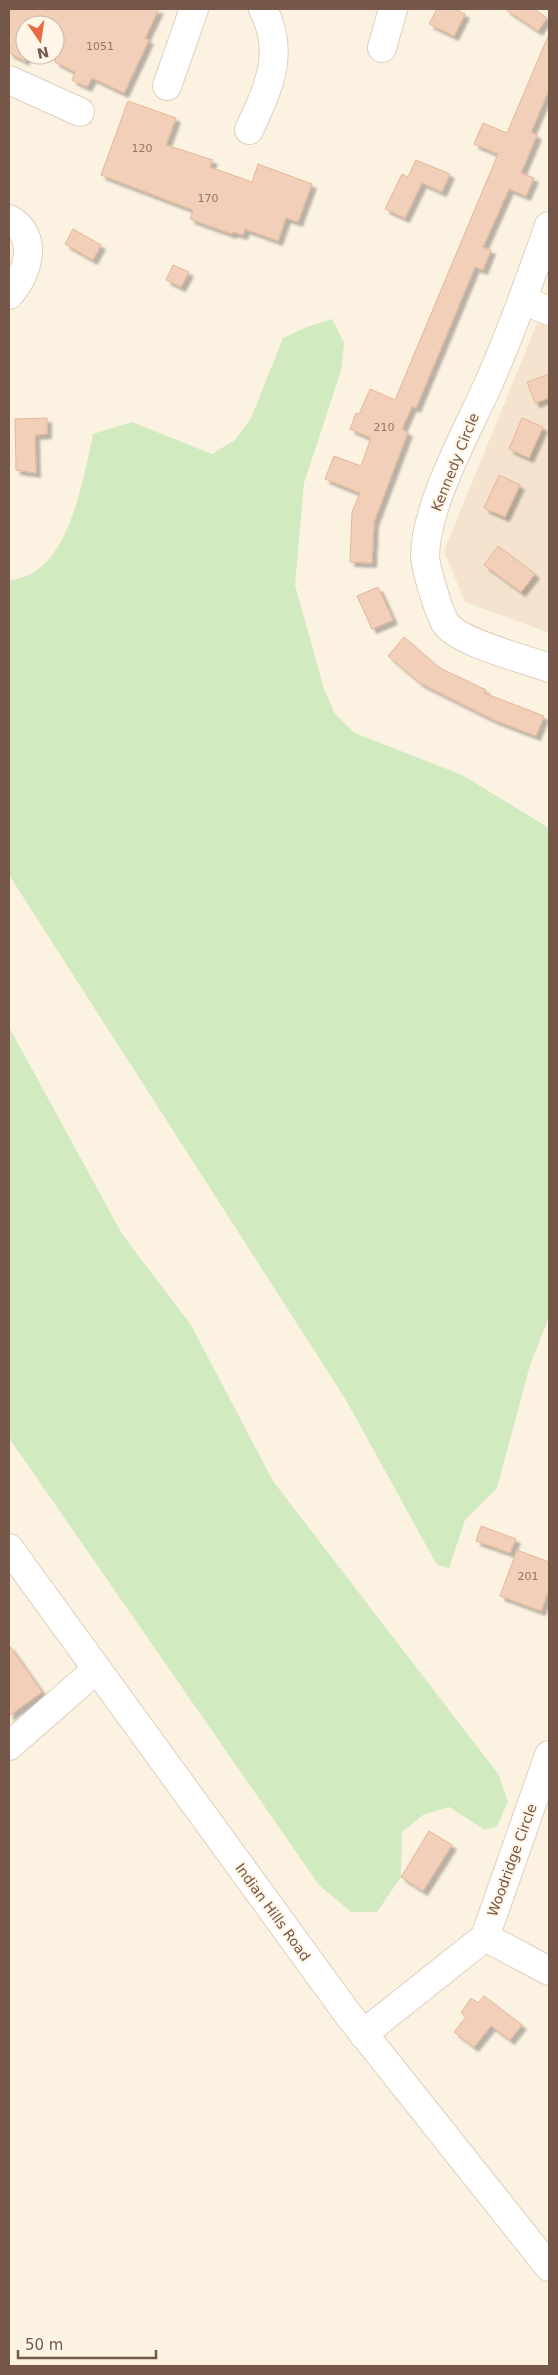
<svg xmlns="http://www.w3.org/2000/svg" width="558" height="2375" font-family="'DejaVu Sans',sans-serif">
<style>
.residential{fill:#f4e4cf}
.green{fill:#d1eac0}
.building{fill:#f2cfb8;stroke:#e5b698;filter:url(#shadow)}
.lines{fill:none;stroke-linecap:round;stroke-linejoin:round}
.minor-casing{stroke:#e1cebd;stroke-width:30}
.minor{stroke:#fff;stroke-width:28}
.labels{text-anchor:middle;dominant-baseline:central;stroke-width:4.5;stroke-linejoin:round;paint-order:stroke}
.number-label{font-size:11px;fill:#947564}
.street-label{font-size:14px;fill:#745748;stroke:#fff6e8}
</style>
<defs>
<filter id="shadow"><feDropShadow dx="4.5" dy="4.5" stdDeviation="1" flood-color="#0004"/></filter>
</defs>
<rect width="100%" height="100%" fill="#fcf2e1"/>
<!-- residential -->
<path class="residential" d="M549,294V633L465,602L444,551Z"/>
<!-- green -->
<g class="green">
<path d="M332,319L344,343L341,371L304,483L295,585L324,689L335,714L355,733L462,775L549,828V1317L530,1365L497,1488L465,1520L449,1568L437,1565L346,1400L9,875V580C68,578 83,480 93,434L132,422L212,454L235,440L251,418L283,338L307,327Z"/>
<path d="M9,1027L122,1234L191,1325L273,1481L499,1775L508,1802L497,1826L485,1830L449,1807L423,1815L402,1832L401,1877L377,1912H351L319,1885L9,1438Z"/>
</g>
<!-- building -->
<g class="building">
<path d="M9,9H159L145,38L149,40L124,93L92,78L87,87L72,80L75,72L55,62V25H25V61L9,53Z"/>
<path d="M437,9H455L465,14L454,36L429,24Z"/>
<path d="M505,9H534L547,18L538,31Z"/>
<path d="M549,34V90L531,132L537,135L521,173L534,178L526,196L509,189L483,247L491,250L483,270L475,267L416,408L412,406L402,429L408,432L374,522L372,563L350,562L352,512L360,493L325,479L334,456L361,466L371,438L350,429L356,413L359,414L370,389L395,400L498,154L474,144L483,123L507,133Z"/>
<path d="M128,101L176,118L166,145L213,160L210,167L252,182L258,164L312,184L298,222L286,218L278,241L245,229L243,235L233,232L232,234L190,219L193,210L101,175Z"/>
<path d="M416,160L450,174L442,192L422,183L405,218L385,209L402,174L408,177Z"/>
<path d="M73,229L101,245L93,260L65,244Z"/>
<path d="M173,265L189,272L181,287L166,280Z"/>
<path d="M549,374V398L535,403L527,382Z"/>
<path d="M47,418V434L35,435L36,473L16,470L15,419Z"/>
<path d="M522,418L543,427L529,458L509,449Z"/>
<path d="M499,475L520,485L505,517L484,508Z"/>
<path d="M498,546L535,574L521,592L484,565Z"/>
<path d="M378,587L393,620L372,629L357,596Z"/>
<path d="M404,637L438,667L486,690L484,693L544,716L536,736L494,720L420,683L388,656Z"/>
<path d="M481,1526L516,1539L510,1553L476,1541Z"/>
<path d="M517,1550L549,1562V1590L541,1611L500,1596Z"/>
<path d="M9,1645L42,1692L9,1716Z"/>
<path d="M429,1831L452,1845L423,1891L401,1877Z"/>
<path d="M484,1996L522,2025L510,2040L491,2026L474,2047L454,2032L466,2017L461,2013L471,1998L478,2003Z"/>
</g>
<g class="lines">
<defs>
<g id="minor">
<path d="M382,48L393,9"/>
<path d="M9,80L80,112"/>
<path d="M167,86L194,9"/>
<path d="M249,130C268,89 286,53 263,9"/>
<path d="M9,219C40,236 28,273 9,295"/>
<path d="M549,226C531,277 513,328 491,378C470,426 426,503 425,555C425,566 439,614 446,624C460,643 525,659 549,668"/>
<path d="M523,300L549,311"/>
<path d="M9,1548L347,2013L549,2267"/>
<path d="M9,1746L97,1669"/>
<path d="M485,1937L549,1971"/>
<path d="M363,2034L485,1937L549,1755"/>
</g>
</defs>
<!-- minor casing -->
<use href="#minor" class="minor-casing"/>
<!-- minor -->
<use href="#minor" class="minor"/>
</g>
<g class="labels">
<!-- number labels -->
<g class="number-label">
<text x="100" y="46">1051</text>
<text x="142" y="148">120</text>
<text x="208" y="198">170</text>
<text x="384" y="427">210</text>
<text x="528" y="1576">201</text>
</g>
<!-- street labels -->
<g class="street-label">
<text transform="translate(455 462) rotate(-68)">Kennedy Circle</text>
<text transform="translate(512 1860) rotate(-70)">Woodridge Circle</text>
<text transform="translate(273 1912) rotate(54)">Indian Hills Road</text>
</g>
</g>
<!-- border -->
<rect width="558" height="2375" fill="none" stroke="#745748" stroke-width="20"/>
<!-- north arrow -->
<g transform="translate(40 40) rotate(167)"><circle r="24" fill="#fff6e8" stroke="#c7b6a8"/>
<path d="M0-4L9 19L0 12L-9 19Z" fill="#e96944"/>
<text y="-8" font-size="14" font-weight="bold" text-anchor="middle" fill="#745748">N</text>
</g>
<!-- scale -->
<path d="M18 2350v8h138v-8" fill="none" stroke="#745748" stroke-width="2.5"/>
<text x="25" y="2350" font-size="15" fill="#745748" stroke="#fff6e8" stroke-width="4" paint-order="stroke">50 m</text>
</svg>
